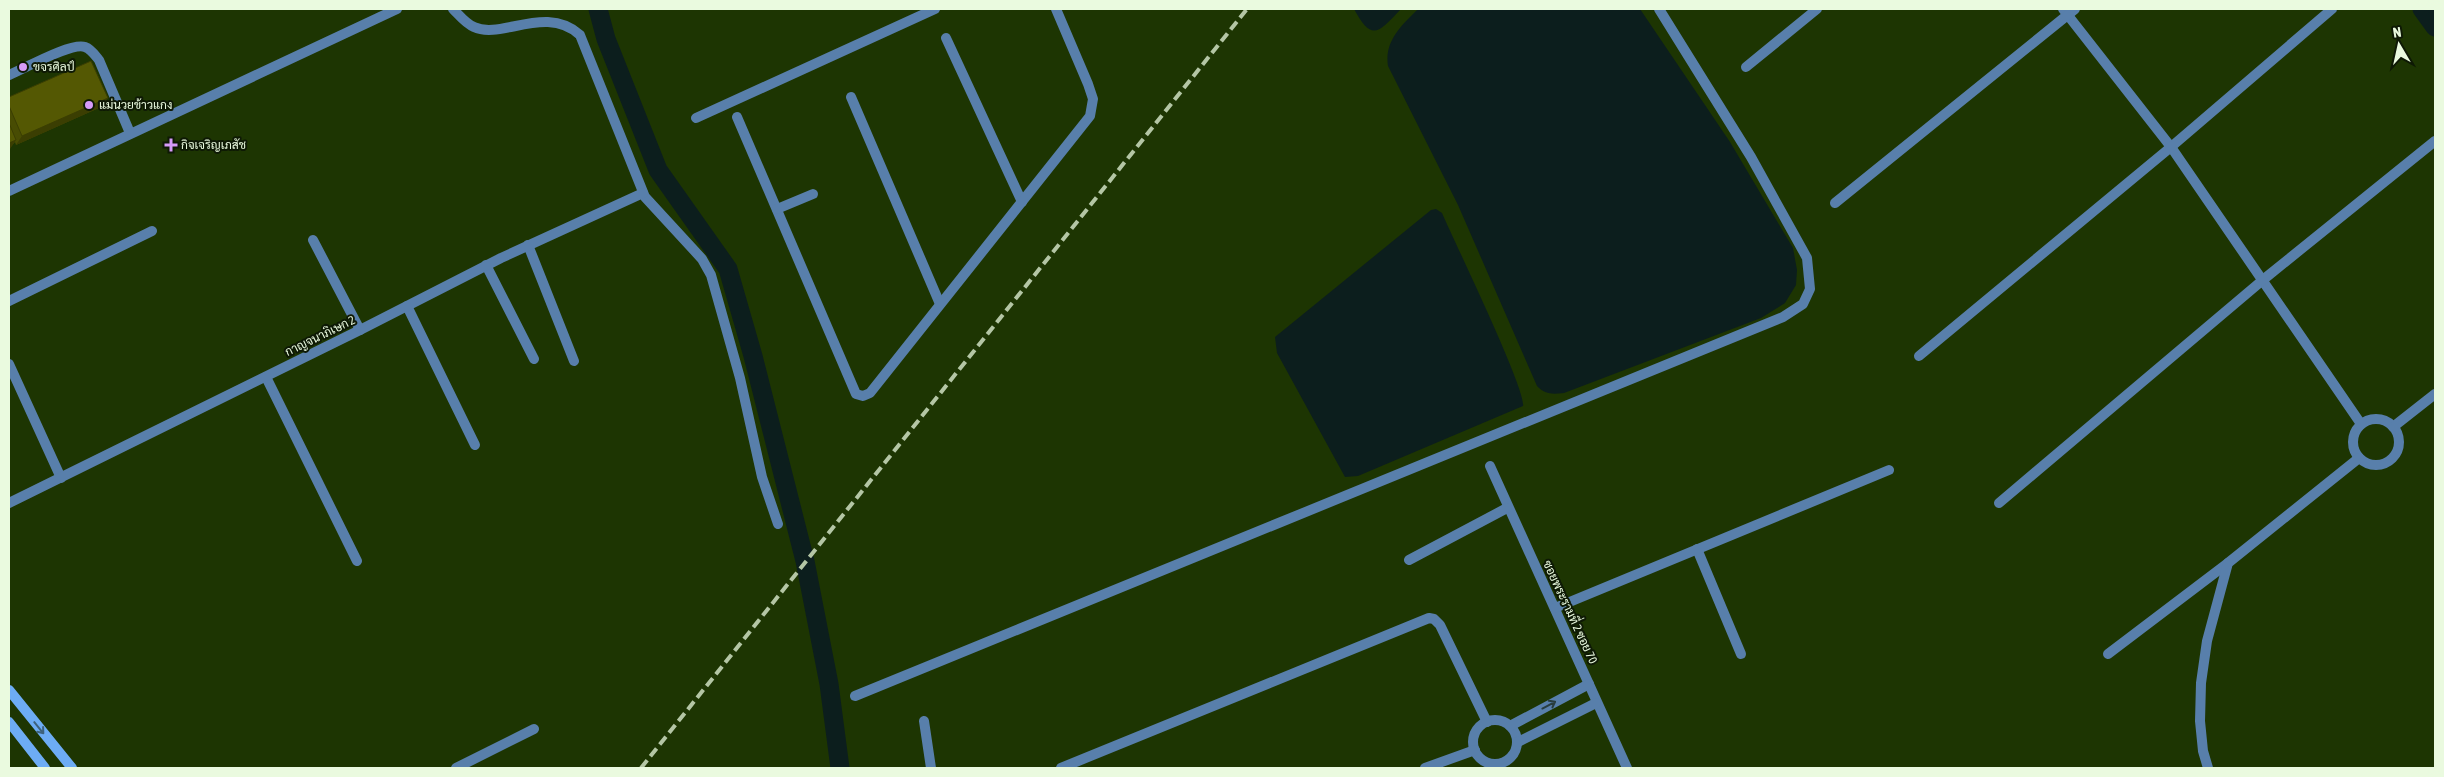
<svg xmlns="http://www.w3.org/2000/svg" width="2444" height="777" font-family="'Asap Condensed',Sarabun,sans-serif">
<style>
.water{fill:#0c1e1d}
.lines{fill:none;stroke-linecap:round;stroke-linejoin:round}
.canal{stroke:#0c1e1d;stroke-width:19}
.lane{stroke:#587fab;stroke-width:10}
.street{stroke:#587fab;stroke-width:10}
.secondary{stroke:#6dacf4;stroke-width:10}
.rail{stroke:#b4c6a5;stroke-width:4;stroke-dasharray:10 5;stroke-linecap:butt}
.wall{fill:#484c03}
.shaded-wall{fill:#3b3e02}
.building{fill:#545803;stroke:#3b3e02}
.oneway{stroke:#283d3f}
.oneway2{stroke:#3e627c}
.poi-dot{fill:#d69bf9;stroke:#0e1905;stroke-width:2}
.labels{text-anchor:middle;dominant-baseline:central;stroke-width:4;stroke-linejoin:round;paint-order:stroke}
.poi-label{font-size:12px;fill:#eafadf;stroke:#0e1905;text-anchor:start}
.street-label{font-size:12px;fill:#eafadf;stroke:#0e1905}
</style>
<rect width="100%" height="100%" fill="#1d3502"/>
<!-- water -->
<g class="water">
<path d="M1354,9H1401C1379,32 1372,43 1354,9Z"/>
<path d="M1418,9H1640L1730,142L1793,248L1797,270L1796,285L1785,303L1761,318L1564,393C1553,394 1545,395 1537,386L1458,205L1388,66C1384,41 1402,25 1418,9Z"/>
<path d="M1436,209L1442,213C1453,239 1527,391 1523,406L1358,476L1345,477L1277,353L1275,337L1431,210Z"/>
</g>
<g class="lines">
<!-- canal -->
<g class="canal">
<path d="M598,9L606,39L658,170L728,269L753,356L805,561L829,684L840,768"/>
<path d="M2422,9L2435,27"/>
</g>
<!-- lane -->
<g class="lane">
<path d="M313,240L360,330"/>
<path d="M9,301L152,231"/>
<path d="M407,306L475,445"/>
<path d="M9,364L61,478"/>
<path d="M266,377L357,561"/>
<path d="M1697,549L1741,654"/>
<path d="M456,768L534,729"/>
</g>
<!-- street -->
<g class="street">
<path d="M453,9C459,15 466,24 474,27C501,40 546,4 580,35L645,197L702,259L711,275L740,378L762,477L778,524"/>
<path d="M2063,9L2171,147L2361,424"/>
<path d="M946,38L1022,202"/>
<path d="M1746,67L1817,9"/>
<path d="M9,75C24,69 71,42 85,47C91,49 95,55 99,60L130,133"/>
<path d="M851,97L940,304"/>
<path d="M737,117L856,394L863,396L870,393L1090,116L1093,99L1088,84L1056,9"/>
<path d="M696,118L935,9"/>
<path d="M9,191L397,9"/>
<path d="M1835,203L2075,9"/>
<path d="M777,209L813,194"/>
<path d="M528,245L574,361"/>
<path d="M486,265L534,359"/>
<path d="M1919,356L2171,147L2332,9"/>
<circle cx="2376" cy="442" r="23"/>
<path d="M2393,427L2435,394"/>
<path d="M1490,466L1627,768"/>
<path d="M9,503L360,330L501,258L643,193"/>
<path d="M1999,503L2264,279L2435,141"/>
<path d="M1409,560L1507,508"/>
<path d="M1555,608L1889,470"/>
<path d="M2108,654L2228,563"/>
<path d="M855,696L1783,317L1803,304L1810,289L1807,258L1751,157L1659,9"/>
<circle cx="1495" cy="742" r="22"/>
<path d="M924,721L931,768"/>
<path d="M1510,726L1589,684"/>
<path d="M1518,742L1596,703"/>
<path d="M1061,768L1429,618L1434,619L1440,625L1487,722"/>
<path d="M1425,768L1475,750"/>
<path d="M2208,768L2203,751L2200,721L2201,683L2207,641L2228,563L2359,458"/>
</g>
<!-- secondary -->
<g class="secondary">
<path d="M9,690L72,768"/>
<path d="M9,722L45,768"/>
</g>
<!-- rail -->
<path class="rail" d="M641,768L1247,9"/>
</g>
<!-- wall -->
<path class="wall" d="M9,97L101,107L16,145L15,142L9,149Z"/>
<!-- shaded-wall -->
<g class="shaded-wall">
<path d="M108,98L101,107L16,145L22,136Z"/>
<path d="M16,140L10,149H9V143Z"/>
</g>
<!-- building -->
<g class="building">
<path d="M91,61L108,98L22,136L9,106V97Z"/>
<path d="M9,123L16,140L9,143Z"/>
</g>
<!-- one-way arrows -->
<defs><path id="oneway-shaft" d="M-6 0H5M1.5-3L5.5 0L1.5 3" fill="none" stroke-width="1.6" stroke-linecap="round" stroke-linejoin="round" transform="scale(1.25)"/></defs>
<use class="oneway" href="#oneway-shaft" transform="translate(1549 705) rotate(-28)"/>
<use class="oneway2" href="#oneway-shaft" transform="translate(39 728) rotate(51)"/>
<!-- markers -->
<g class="poi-dot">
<circle cx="23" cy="67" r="5"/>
<circle cx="89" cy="105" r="5"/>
<path d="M168.5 137.5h5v5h5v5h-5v5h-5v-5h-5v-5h5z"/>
</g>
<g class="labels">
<!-- poi labels -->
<g class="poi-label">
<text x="33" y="67">ขจรศิลป์</text>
<text x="99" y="105">แม่นวยข้าวแกง</text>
<text x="181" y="145">กิจเจริญเภสัช</text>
</g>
<!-- street labels -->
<g class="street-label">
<text transform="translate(320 336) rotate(-26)">กาญจนาภิเษก 2</text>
<text transform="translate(1570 612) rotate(65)">ซอยพระรามที่ 2 ซอย 70</text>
</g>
</g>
<!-- border -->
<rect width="2444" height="777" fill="none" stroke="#eafadf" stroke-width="20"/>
<!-- north arrow -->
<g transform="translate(2399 45) rotate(351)" stroke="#0e1905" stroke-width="4" paint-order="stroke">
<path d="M0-4L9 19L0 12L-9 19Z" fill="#eafadf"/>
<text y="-8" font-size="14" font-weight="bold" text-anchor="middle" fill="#eafadf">N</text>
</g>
</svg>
